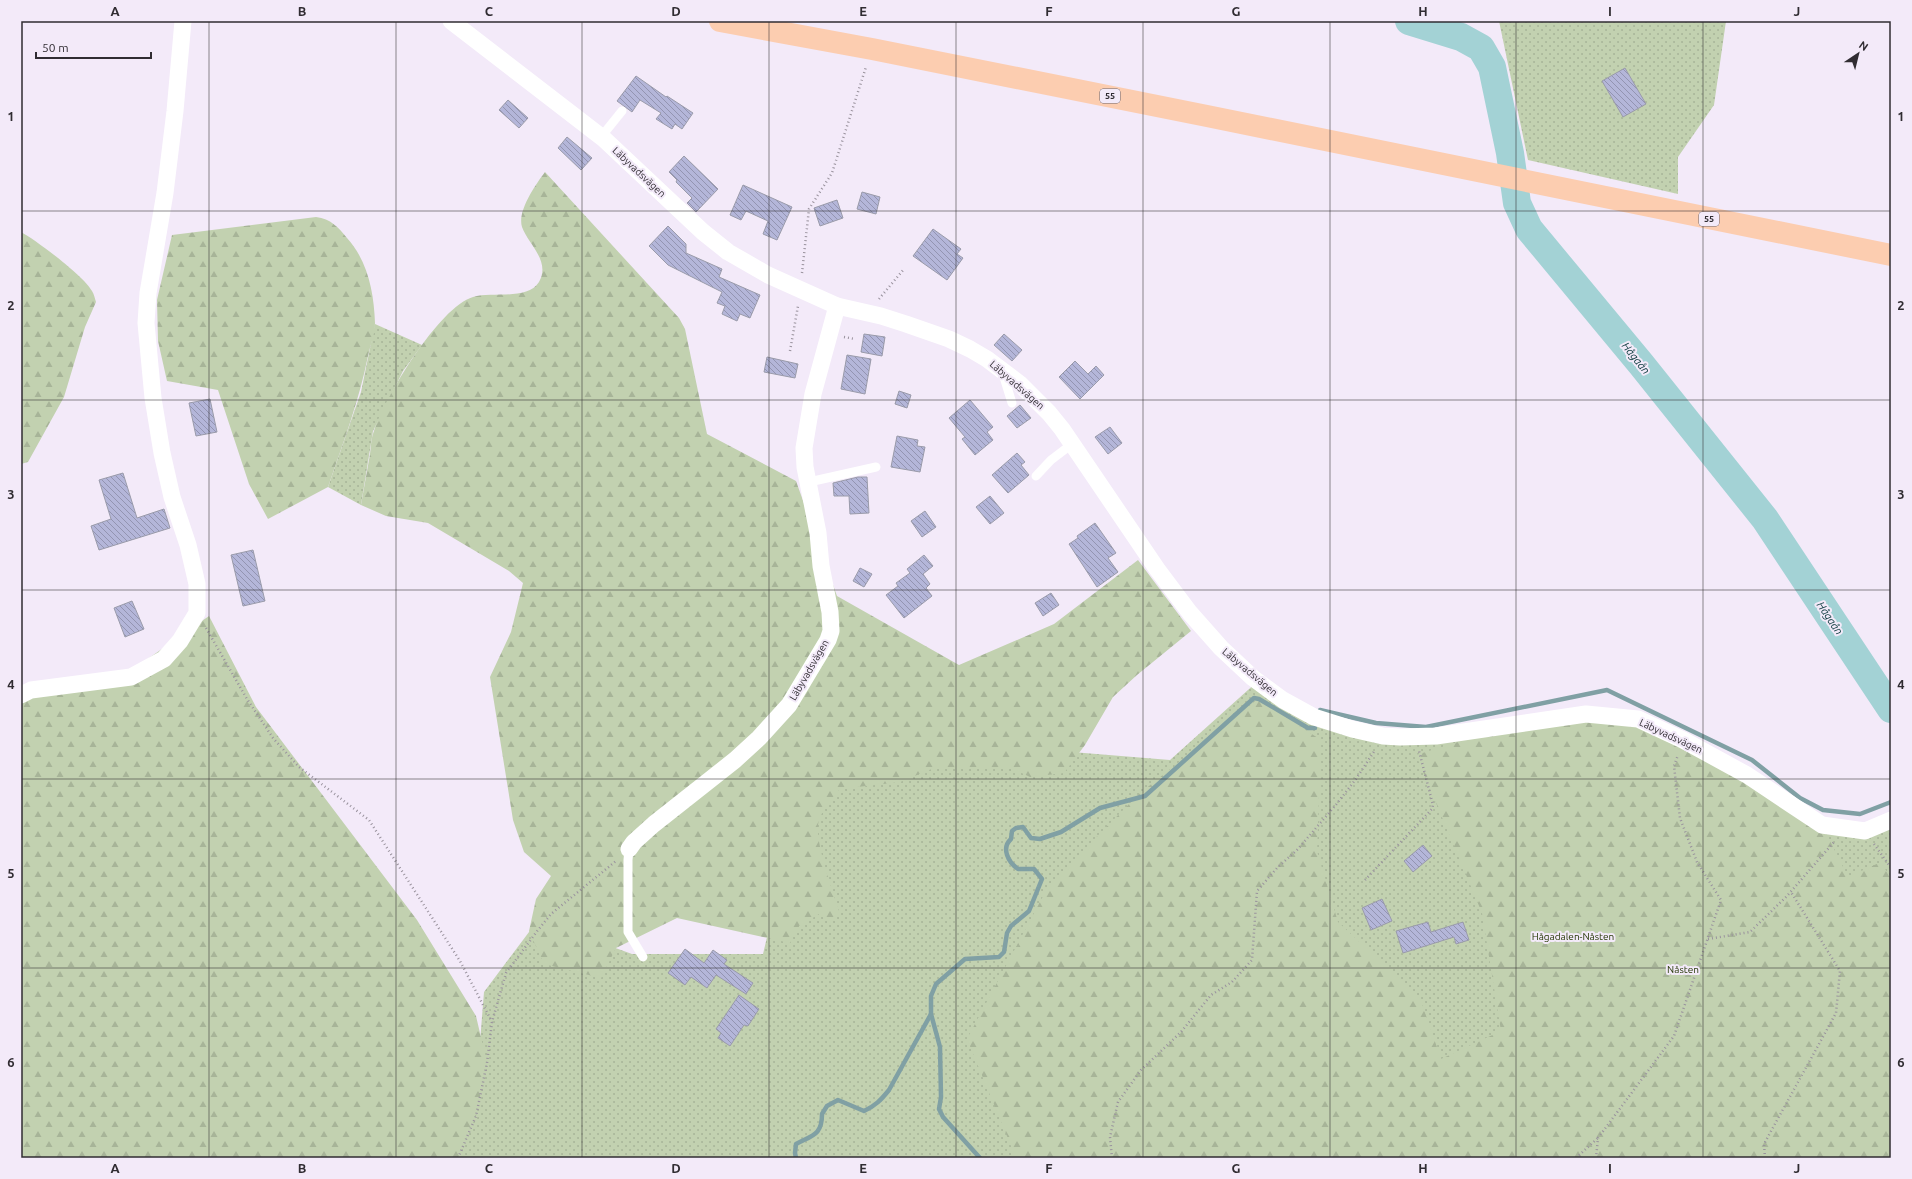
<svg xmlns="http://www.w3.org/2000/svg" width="1912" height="1179" font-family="Ubuntu,sans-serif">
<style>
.green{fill:url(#green-dots)}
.forest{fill:url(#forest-firs)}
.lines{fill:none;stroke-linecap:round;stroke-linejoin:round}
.stream{stroke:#80a0a4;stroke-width:4.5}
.river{stroke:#a3d2d5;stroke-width:28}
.building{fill:url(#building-back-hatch);stroke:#9a9baa}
.path{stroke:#99929d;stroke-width:2.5;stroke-dasharray:1 3;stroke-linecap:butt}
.service{stroke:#fff;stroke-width:9}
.minor{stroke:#fff;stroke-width:17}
.primary{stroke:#fccdb0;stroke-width:22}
.grid{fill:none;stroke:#302c32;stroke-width:1;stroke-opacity:0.55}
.labels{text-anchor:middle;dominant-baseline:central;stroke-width:4;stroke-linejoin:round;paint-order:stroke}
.shield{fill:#f3eaf9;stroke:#6a656e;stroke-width:1}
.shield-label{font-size:9px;font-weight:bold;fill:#302c32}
.street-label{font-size:10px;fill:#302c32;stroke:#f3eaf9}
.park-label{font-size:10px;fill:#223400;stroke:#f3eaf9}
.water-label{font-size:11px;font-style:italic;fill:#073639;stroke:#f3eaf9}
.neatline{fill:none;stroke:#302c32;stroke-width:1.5}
.grid-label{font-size:13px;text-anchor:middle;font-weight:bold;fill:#302c32}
</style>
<defs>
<pattern id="green-dots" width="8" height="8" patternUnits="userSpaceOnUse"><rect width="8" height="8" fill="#c2d1b0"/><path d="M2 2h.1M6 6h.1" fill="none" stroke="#a7b498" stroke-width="1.8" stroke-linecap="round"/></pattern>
<pattern id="forest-firs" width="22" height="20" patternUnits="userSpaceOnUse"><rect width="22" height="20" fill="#c2d1b0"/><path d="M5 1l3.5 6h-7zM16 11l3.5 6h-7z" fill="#a7b498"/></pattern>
<pattern id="building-back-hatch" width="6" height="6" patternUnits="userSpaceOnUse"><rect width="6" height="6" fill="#b4b6d9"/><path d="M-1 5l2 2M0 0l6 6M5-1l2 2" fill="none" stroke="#9394b1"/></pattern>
</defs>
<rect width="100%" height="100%" fill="#f3eaf9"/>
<!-- green -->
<g class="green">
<path d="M1499,21H1726L1714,105L1678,157V194L1528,160Z"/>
<path d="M375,324L422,345L403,371L373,431L361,505L328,487L361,392Z"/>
<path d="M1258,681L1307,712L1385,732L1497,725L1819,817L1870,828L1891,815V1158H446L476,1092L484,992L538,920L632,954H763L789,845L828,780L1072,752L1170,760Z"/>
</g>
<!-- forest -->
<g class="forest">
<path d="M545,172L679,318L685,329L707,434L796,481L837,596L959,665L1054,624L1138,560L1191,631L1137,675L1113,697L1085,745L1064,773L1030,777L1011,768H934L900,782L840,789C832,799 823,808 819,820C813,839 833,891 839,911L831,920L819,914L799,926L790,943L677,918L616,948L601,978L544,964L529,931L536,899L551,876L524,852L513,820L490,677L511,632L523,583L509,571L428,523L386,516L361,505C364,488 367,471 370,454C371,447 371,438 374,431C385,397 439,307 473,297C492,291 527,301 539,282C551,261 528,244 522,227C517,211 536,184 545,172Z"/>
<path d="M316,217C331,219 338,227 347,238C368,261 374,293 375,323C375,334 370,346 368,356C359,401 343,443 328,487L268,519L249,484L218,390L167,381L158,341L157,300L172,235Z"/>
<path d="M21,232C36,240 85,277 92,291C94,294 95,299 96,302L85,327L64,397L28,462L21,464Z"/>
<path d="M209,616L256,707L417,920L476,1016L487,1063L476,1116L458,1158H21V689L129,672Z"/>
<path d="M1258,699L1321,740L1317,851L1338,922L1420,998L1441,1059L1501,1031L1482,913L1416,755L1520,723L1638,719L1822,825L1848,877L1881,862L1891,879V1158H1016L967,1039L1049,885L1139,794Z"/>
</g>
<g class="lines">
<!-- stream -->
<g class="stream">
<path d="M1320,710L1376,723L1426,727L1607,690L1752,760L1800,798L1823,810L1860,814L1891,802"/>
<path d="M931,1014L940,1047L941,1097L939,1109L943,1117L980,1158"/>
<path d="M796,1158L795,1153L796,1144C813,1135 822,1135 822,1114L827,1106L838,1100L864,1111C875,1106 881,1100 889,1090L931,1014V996L936,984L965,959L999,957L1004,952L1007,933L1011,926L1029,911L1042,879L1034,869H1018C1008,862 1001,848 1011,839L1012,831L1016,828L1023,827L1031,838L1040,839L1061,832L1100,808L1145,796L1254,698L1259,699L1308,728H1315"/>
</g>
<!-- river -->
<path class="river" d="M1409,21L1461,37L1481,48L1492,67L1510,153L1517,203L1529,229L1641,364L1765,519L1891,709"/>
</g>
<!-- building -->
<g class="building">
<path d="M1625,68L1646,104L1623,117L1602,81Z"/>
<path d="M636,76L666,97L667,96L693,113L682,129L675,124L672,129L656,119L661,113L640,100L632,112L617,101Z"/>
<path d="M508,100L528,118L519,128L499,110Z"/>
<path d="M567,137L592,158L581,170L558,148Z"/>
<path d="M684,156L718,189L696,212L687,203L692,198L676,182L677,180L669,172Z"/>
<path d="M743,185L792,207L777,240L763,234L768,221L746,211L741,220L730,215Z"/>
<path d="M862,192L880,197L876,214L857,209Z"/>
<path d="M837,200L843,218L820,226L814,208Z"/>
<path d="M668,226L686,244V253L722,269L719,277L760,295L750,318L740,314L737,321L722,314L725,306L717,303L722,292L668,265L649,246Z"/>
<path d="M933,229L961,249L957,254L963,258L947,280L913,256Z"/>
<path d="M864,334L885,337L882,356L861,352Z"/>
<path d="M1004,334L1022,350L1012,361L994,345Z"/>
<path d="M847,355L871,359L865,394L841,389Z"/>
<path d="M767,357L798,364L795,378L764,372Z"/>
<path d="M1075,361L1088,374L1096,366L1104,375L1080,399L1059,377Z"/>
<path d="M899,391L911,395L907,408L895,404Z"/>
<path d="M210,399L217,432L196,436L189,403Z"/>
<path d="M970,400L993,427L987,432L993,440L975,455L962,439L965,437L949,418Z"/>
<path d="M1020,405L1031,418L1017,428L1007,416Z"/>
<path d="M1110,427L1122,443L1108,454L1095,437Z"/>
<path d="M897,436L918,440L917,446L925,447L920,472L891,467Z"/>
<path d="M1017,453L1025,462L1021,465L1029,475L1008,493L992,475Z"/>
<path d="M123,473L137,518L164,509L170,528L99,550L91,526L111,519L99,480Z"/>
<path d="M858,477H867L869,513L850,514L849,496H834L833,483Z"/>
<path d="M990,496L1004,513L990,524L976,507Z"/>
<path d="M925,511L936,527L922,537L911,521Z"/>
<path d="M1095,523L1116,553L1108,558L1118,572L1097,587L1069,544L1078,538L1077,536Z"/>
<path d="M253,550L265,601L243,606L231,555Z"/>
<path d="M924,555L933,566L923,574L930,584L926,588L932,596L904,618L886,595L898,586L896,583L910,573L907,569Z"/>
<path d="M860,568L872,574L864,587L853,581Z"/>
<path d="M1051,593L1059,605L1043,616L1035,603Z"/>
<path d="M132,601L144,629L125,637L114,608Z"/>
<path d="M1423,845L1432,856L1413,872L1404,861Z"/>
<path d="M1382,899L1392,921L1371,930L1362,908Z"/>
<path d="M1428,922L1431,932L1463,922L1469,940L1456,944L1454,937L1403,953L1396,931Z"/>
<path d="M685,949L704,963L713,950L727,960L724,964L753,983L746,994L716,975L707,988L691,977L685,985L668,973Z"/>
<path d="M739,995L759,1009L748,1026L744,1025L730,1046L718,1038L721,1033L716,1029Z"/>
</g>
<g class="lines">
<!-- path -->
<g class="path">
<path d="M802,273L809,209L832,173L866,67"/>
<path d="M879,299L904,269"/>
<path d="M844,337L855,339"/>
<path d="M790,351L798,306"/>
<path d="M206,628L247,699L273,738L299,767L369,820L460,961L492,1022"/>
<path d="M1874,844L1891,868"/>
<path d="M1365,880L1432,809L1433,805L1419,751"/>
<path d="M1708,939L1750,932L1787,896L1834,842"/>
<path d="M458,1158L476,1116L487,1063L492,1022L506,973L538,930L551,914L616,861"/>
<path d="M1112,1158L1110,1137L1118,1102L1141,1070L1181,1032L1211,995L1232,982L1252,960L1257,891L1277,868L1297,850L1335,806L1356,779L1375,750"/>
<path d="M1576,1158L1598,1138"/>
<path d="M1596,1158L1598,1138L1674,1036L1721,900L1697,862L1680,818L1674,766L1678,755"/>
<path d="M1765,1158L1764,1144L1836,1013L1840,971L1791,892"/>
</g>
<!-- service -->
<g class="service">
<path d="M601,137L622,111"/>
<path d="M1003,374L1012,403"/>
<path d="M1036,476L1051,460L1072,444"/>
<path d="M809,482L876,467"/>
<path d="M629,849L628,860V932L643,957"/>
</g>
<!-- minor -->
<g class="minor">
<path d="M451,21L604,139L703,232L728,252L768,275L837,306L881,316L906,324L949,339L970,349L987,359L1020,384L1049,413L1062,429L1157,569L1190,613L1221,648L1253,678L1283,700L1314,717L1352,729L1383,736L1400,737L1436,736L1586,714L1638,719L1683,740L1747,775L1822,825L1865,831L1891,820"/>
<path d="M21,695L31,690L131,677L164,659L180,641L197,613V584L188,545L172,497L162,453L153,398L146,323L148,293L165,193L175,111L183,21"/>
<path d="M629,849L634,842L654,824L735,760L759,738L789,705L828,640L831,631L830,612L821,566L818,533L805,467L804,448L813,394L837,306"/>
</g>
<!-- primary -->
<path class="primary" d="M720,21L872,49L1207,116L1891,255"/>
</g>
<!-- grid -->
<path class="grid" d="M209,21V1158M396,21V1158M582,21V1158M769,21V1158M956,21V1158M1143,21V1158M1330,21V1158M1516,21V1158M1703,21V1158M21,211H1891M21,400H1891M21,590H1891M21,779H1891M21,968H1891"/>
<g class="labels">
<!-- shield labels -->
<g class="shield">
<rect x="1100" y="89" width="20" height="14" rx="3"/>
<rect x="1699" y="212" width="20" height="14" rx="3"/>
</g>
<g class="shield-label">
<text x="1110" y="96">55</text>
<text x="1709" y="219">55</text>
</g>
<!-- street labels -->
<g class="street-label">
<text transform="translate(639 172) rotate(43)">Läbyvadsvägen</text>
<text transform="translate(1017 385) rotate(41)">Läbyvadsvägen</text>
<text transform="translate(809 670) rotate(-60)">Läbyvadsvägen</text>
<text transform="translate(1250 672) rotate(40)">Läbyvadsvägen</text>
<text transform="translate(1671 736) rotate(25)">Läbyvadsvägen</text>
</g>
<!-- park labels -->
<g class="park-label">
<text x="1573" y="936">Hågadalen-Nåsten</text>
<text x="1683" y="969">Nåsten</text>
</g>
<!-- water labels -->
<g class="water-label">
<text transform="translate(1636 358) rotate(51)">Hågaån</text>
<text transform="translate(1830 618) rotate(56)">Hågaån</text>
</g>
</g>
<!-- border -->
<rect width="1912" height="1179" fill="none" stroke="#f3eaf9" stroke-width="44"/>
<!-- north arrow -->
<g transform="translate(1858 54) rotate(35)" stroke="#f3eaf9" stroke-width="3" paint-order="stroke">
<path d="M0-3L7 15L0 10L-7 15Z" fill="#302c32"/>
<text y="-6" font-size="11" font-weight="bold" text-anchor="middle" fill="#302c32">N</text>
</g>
<!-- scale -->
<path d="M36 52v6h115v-6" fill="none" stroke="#302c32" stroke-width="2"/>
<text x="42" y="52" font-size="12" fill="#302c32" stroke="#f3eaf9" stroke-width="3" paint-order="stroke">50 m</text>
<rect x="22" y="22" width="1868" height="1135" class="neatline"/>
<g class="grid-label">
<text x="115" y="16">A</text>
<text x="302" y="16">B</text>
<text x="489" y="16">C</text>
<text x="676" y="16">D</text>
<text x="863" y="16">E</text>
<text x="1049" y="16">F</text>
<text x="1236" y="16">G</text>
<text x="1423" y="16">H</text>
<text x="1610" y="16">I</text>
<text x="1797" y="16">J</text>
<text x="11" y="121">1</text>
<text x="1901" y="121">1</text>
<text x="11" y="310">2</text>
<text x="1901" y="310">2</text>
<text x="11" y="499">3</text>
<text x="1901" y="499">3</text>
<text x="11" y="689">4</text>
<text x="1901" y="689">4</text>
<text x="11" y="878">5</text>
<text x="1901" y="878">5</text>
<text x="11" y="1067">6</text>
<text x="1901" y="1067">6</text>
<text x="115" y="1173">A</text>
<text x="302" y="1173">B</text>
<text x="489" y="1173">C</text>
<text x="676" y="1173">D</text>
<text x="863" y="1173">E</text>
<text x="1049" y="1173">F</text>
<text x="1236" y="1173">G</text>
<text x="1423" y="1173">H</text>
<text x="1610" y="1173">I</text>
<text x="1797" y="1173">J</text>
</g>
</svg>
